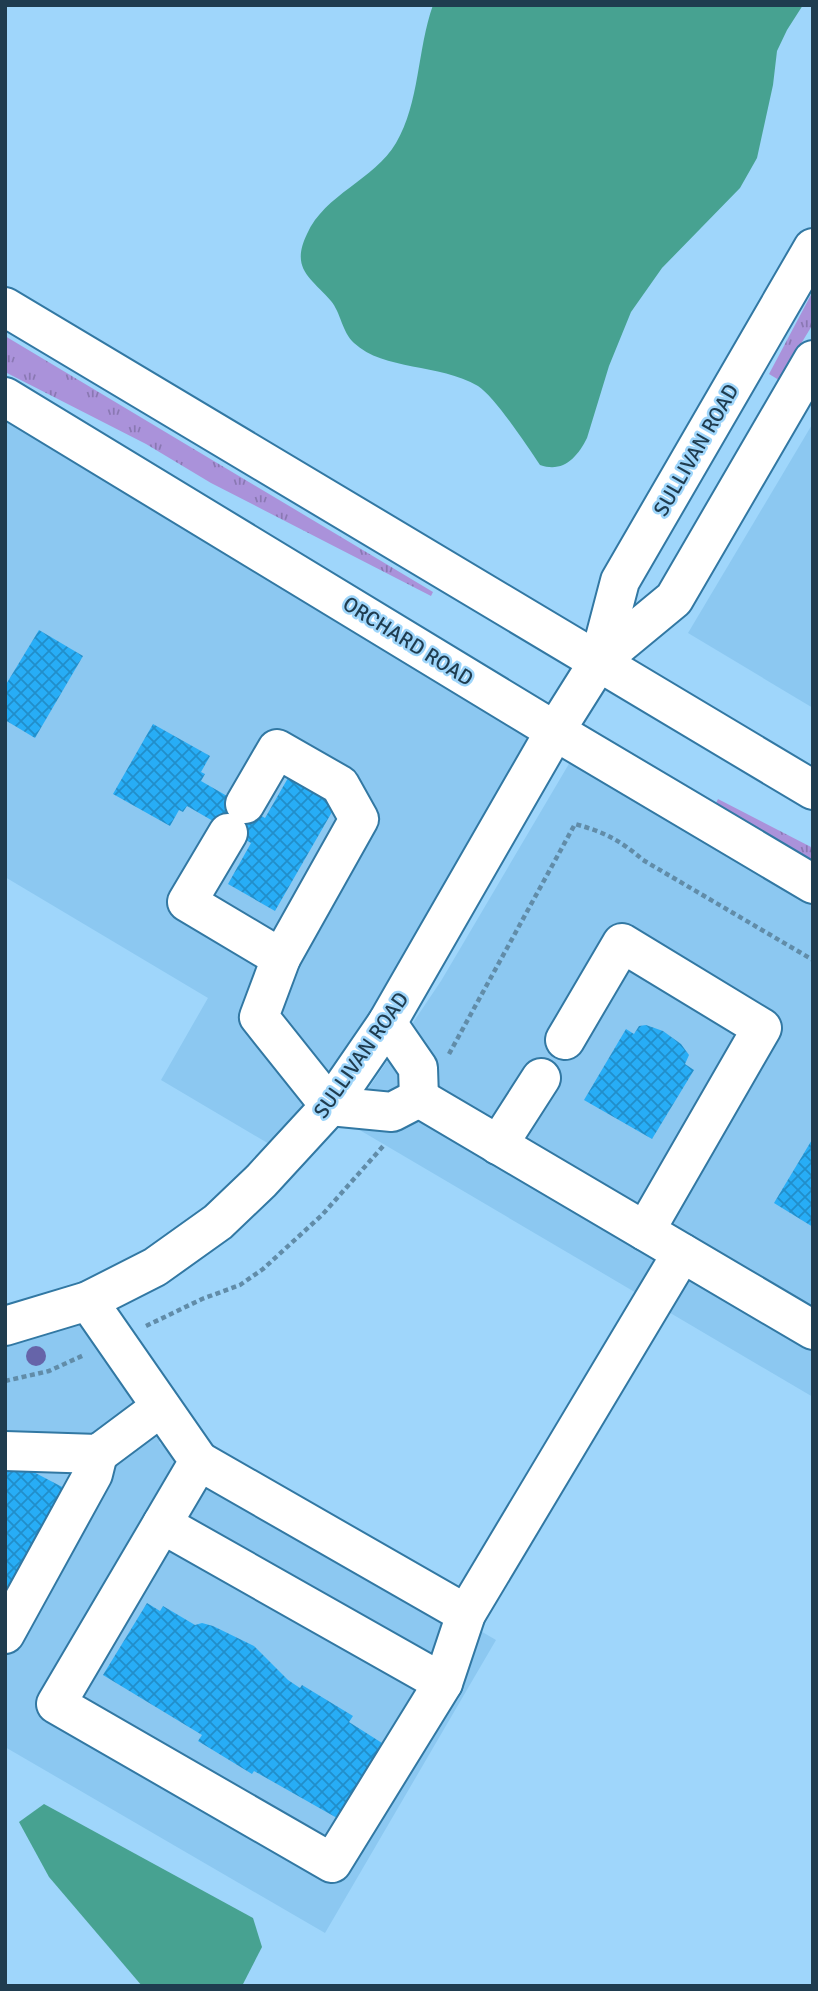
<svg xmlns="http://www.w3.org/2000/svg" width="818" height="1991" font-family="Signika,sans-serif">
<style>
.built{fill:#8cc8f1}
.grass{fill:url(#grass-tufts)}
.water{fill:#47a291}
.building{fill:url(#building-cross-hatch)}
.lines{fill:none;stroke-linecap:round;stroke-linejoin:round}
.minor-casing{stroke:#3278a3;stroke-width:42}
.major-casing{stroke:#3278a3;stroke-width:42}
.path{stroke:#618ca8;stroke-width:4.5;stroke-dasharray:5 3.5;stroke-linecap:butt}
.minor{stroke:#fff;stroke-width:38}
.major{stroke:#fff;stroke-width:38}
.tree{fill:#6664a9}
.labels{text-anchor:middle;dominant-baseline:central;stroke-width:5;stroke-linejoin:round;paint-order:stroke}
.street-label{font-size:21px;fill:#1f3c4f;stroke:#9fd6fb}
</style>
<defs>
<pattern id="grass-tufts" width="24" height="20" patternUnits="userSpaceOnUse" patternTransform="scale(1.75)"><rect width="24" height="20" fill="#aa92da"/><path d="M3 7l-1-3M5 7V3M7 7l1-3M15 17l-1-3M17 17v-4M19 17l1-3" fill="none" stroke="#8a78b3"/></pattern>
<pattern id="building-cross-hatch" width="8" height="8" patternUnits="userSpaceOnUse" patternTransform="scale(1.75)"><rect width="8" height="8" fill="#27adf6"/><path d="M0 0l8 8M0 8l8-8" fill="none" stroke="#218eca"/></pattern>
</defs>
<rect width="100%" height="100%" fill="#9fd6fb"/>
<!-- built -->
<g class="built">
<path d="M5,418L539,735L377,1015L276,1148L161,1080L208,998L5,877Z"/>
<path d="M813,423V708L688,633Z"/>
<path d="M573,757L813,901V1397L346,1122L441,981Z"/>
<path d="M83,1310L167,1426L159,1443L496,1640L325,1933L5,1747V1333Z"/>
</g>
<!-- grass -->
<g class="grass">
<path d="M813,291V324L779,380L769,374Z"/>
<path d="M5,336L433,592L431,596L211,483L146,444L5,372Z"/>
<path d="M718,799L813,848V863L715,805Z"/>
</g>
<!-- water -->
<g class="water">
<path d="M433,5H803L787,30L777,51L773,85L757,158L740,188L662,268L631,312L609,366L587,438C577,458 563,473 540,465C527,446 495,397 478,386C439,363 384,371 354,343C342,332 341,313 331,301C311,278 290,269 307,234C325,194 374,180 396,143C420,102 417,50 433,5Z"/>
<path d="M44,1804L253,1918L262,1947L242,1986H142L49,1877L19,1822Z"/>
</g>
<!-- building -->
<g class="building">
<path d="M39,630L83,656L35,738L5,720V686Z"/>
<path d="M153,724L210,756L201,772L205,774L201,781L265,818L288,778L336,805L275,911L228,884L251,843L187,806L183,812L179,810L170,826L113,794Z"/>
<path d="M646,1025L663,1031L681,1044L689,1055L685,1064L694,1070L652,1139L584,1100L626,1029L634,1034L639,1026Z"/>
<path d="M813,1138V1227L774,1203Z"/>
<path d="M5,1457L66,1489L5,1599Z"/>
<path d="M147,1603L160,1611L163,1606L195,1625L202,1623L213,1626L254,1646L288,1680L300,1688L302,1685L353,1716L349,1722L382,1743L337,1818L254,1771L252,1774L198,1741L202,1735L103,1675Z"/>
</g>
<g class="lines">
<defs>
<g id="minor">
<path d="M599,661L674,599L813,360"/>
<path d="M245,804L277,749L340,785L359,819L281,958"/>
<path d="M228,833L187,902L281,958L259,1017L330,1106L392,1112L419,1098"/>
<path d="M387,1023L418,1068L419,1098"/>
<path d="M565,1040L622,943L762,1028L645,1231"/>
<path d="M419,1098L813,1330"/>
<path d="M498,1145L541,1078"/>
<path d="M88,1301L199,1461L56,1704L332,1863L443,1683L466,1614L682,1253"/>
<path d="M5,1326L88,1301L155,1267L218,1222L261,1181L330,1106L387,1023L555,731L599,661L620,581L813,248"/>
<path d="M5,1451L98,1454L161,1407"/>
<path d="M199,1461L466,1614"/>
<path d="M162,1524L443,1683"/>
<path d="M5,1634L93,1474L98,1454"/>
</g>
<g id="major">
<path d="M5,307L813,790"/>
<path d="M5,397L555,731L813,884"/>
</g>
</defs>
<!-- minor casing -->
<use href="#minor" class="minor-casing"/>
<!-- major casing -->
<use href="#major" class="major-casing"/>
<!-- path -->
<g class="path">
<path d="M449,1054L575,824C604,832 620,840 643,860L813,960"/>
<path d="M146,1326L202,1299L240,1285L263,1269L322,1215L385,1144"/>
<path d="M5,1381L49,1371L84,1355"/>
</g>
<!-- minor -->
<use href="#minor" class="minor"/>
<!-- major -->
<use href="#major" class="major"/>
</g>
<!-- trees -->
<circle class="tree" cx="36" cy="1356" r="10"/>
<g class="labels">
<!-- street labels -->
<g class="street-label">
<text transform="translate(696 450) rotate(-60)">SULLIVAN ROAD</text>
<text transform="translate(408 641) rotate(32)">ORCHARD ROAD</text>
<text transform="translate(361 1055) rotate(-55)">SULLIVAN ROAD</text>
</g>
</g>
<!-- border -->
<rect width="818" height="1991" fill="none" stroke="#1f3c4f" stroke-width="14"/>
</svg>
